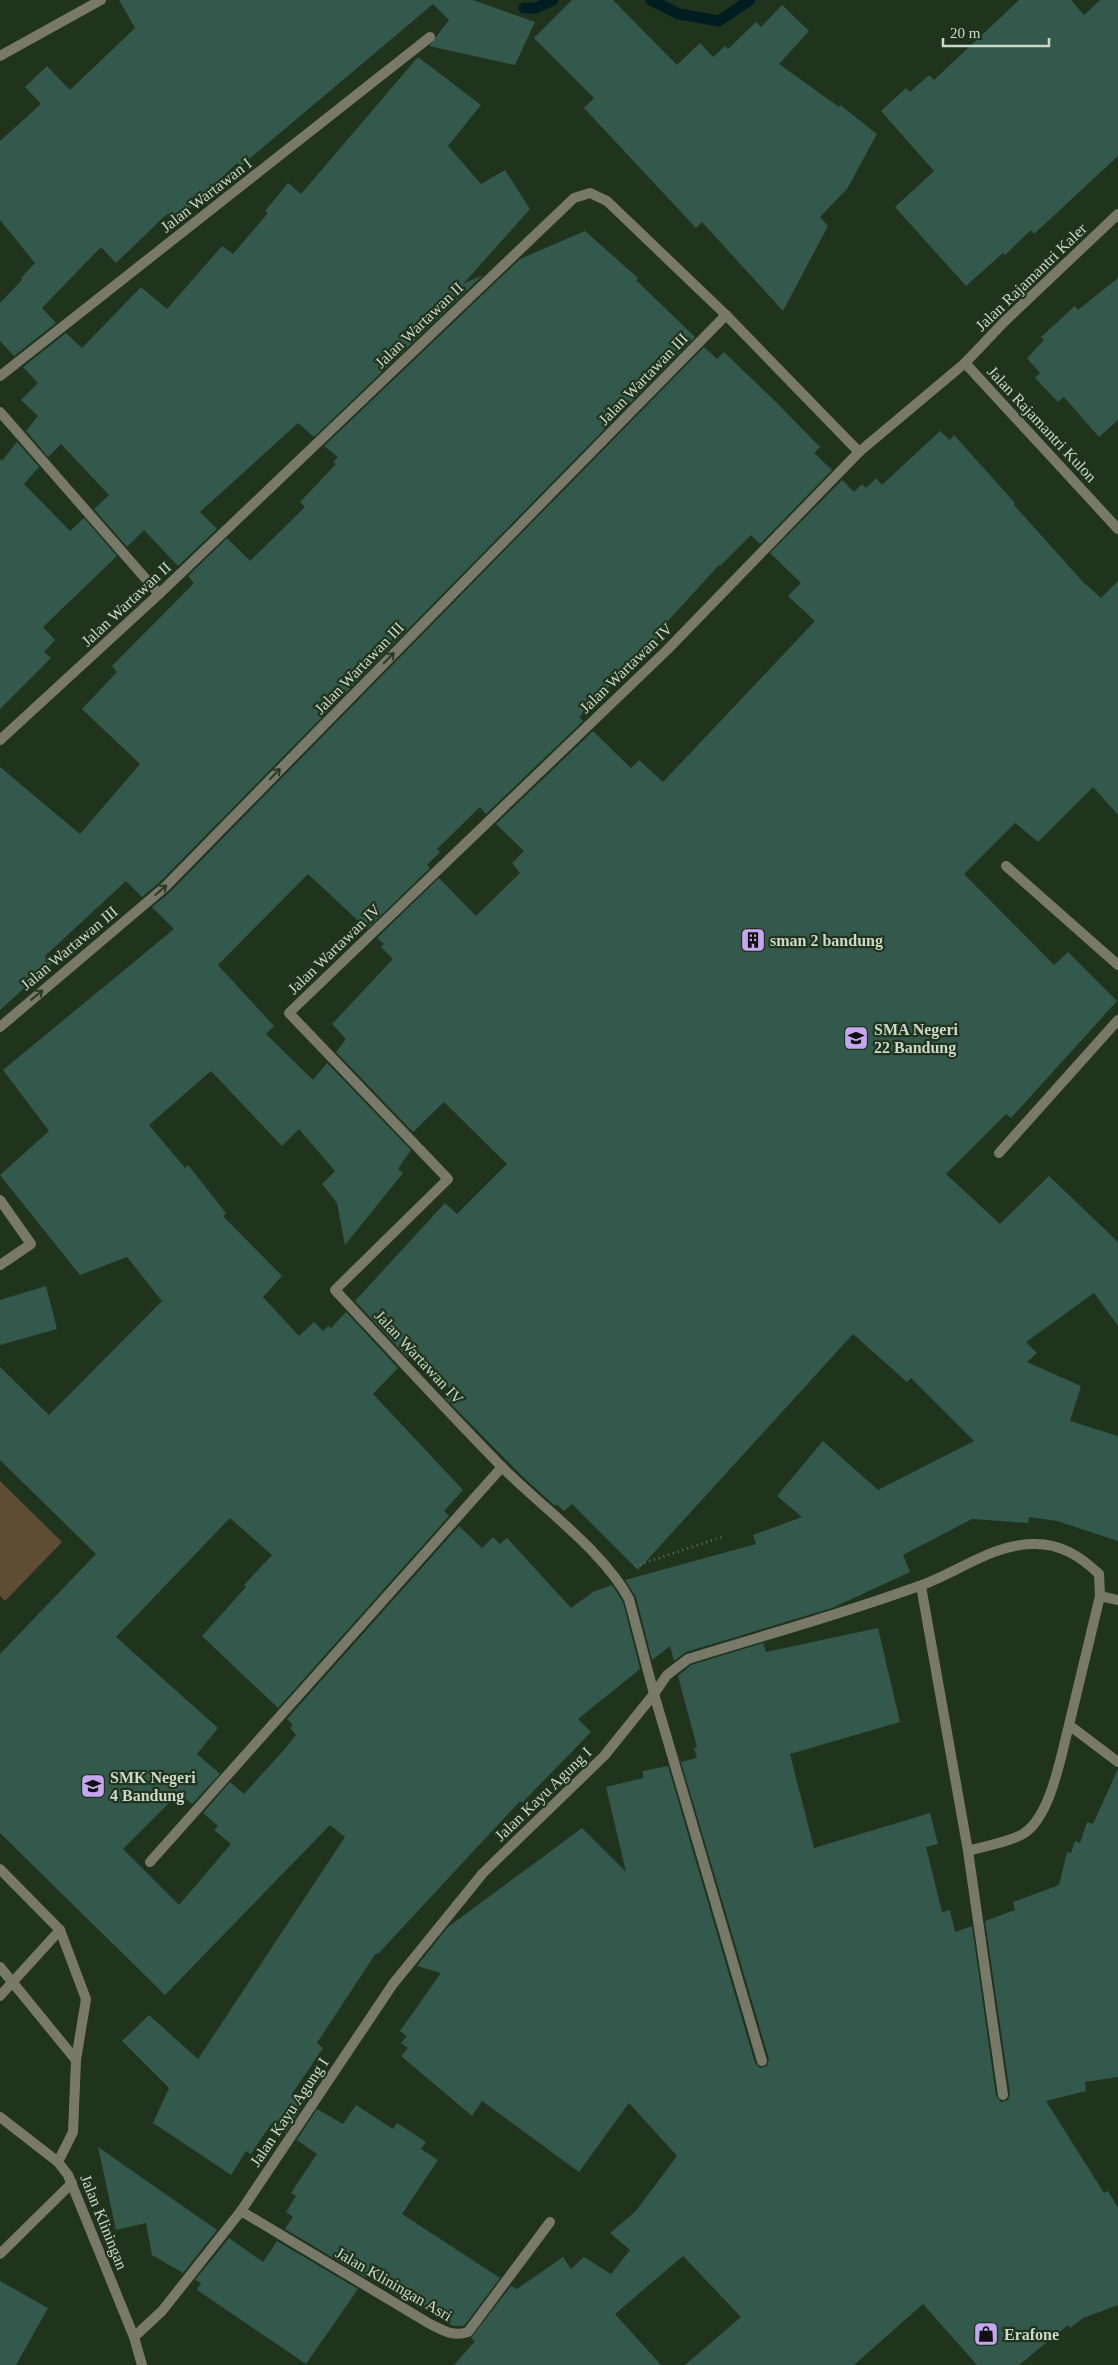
<svg xmlns="http://www.w3.org/2000/svg" width="1118" height="2365" font-family="Georgia,serif">
<style>
.green{fill:#5e4c34}
.lines{fill:none;stroke-linecap:round;stroke-linejoin:round}
.stream{stroke:#001e22;stroke-width:11}
.building{fill:#33594d}
.path{stroke:#5f705c;stroke-width:3;stroke-dasharray:1 4;stroke-linecap:butt}
.service{stroke:#79796a;stroke-width:10}
.minor{stroke:#79796a;stroke-width:10}
.tertiary{stroke:#79796a;stroke-width:10}
.oneway{stroke:#293a24}
.labels{text-anchor:middle;dominant-baseline:central;stroke-width:4.5;stroke-linejoin:round;paint-order:stroke}
.street-label{font-size:16px;fill:#ccd8c9;stroke:#20331c}
.poi-label{font-size:16px;font-weight:bold;fill:#ccd8c9;stroke:#20331c;text-anchor:start}
</style>
<rect width="100%" height="100%" fill="#20331c"/>
<!-- green -->
<path class="green" d="M0,1481L62,1542L5,1601L0,1596Z"/>
<g class="lines">
<!-- stream -->
<g class="stream">
<path d="M651,0L679,14L719,21L750,0"/>
<path d="M524,8H536L553,0"/>
</g>
</g>
<!-- building -->
<g class="building">
<path d="M119,0H473L535,22L515,65L429,46L449,20L433,4L241,166L237,163L175,222L167,214L116,263L101,247L42,308L56,323L14,356L0,341V303L23,279L21,278L35,263L0,220V141L41,104L25,87L47,66L70,90L135,28Z"/>
<path d="M572,0H613L677,65L700,43L713,57L725,46L728,49L756,22L761,27L782,5L809,31L779,64L839,107L840,105L877,134L847,189L820,217L828,226L783,311L702,222L696,228L584,108L594,98L534,38Z"/>
<path d="M1019,0H1071L1084,15L1100,0H1118V156L1034,234L1031,230L1005,255L1003,253L966,286L895,207L934,171L881,111L906,88L910,92L929,75L934,80Z"/>
<path d="M418,57L481,105L448,146L481,184L505,170L530,209L463,284L483,275L314,437L298,423L200,512L217,529L178,566L144,530L127,547L94,509L109,495L61,444L48,457L26,431L38,416L21,400L38,383L23,367L66,333L82,348L141,287L167,309L222,246L233,254L268,213L265,211L288,183L301,194Z"/>
<path d="M585,231L638,278L636,280L695,337L160,882L142,897L126,881L45,956L52,963L0,1010V767L80,834L140,764L82,709L117,672L112,666L194,583L188,576L227,538L250,561L305,507L300,502L336,464L333,462L338,457L324,446L520,259Z"/>
<path d="M1118,278V420L1099,437L1064,397L1058,402L1035,378L1040,373L1027,358L1044,340L1041,337L1075,306L1078,310Z"/>
<path d="M704,347L717,359L724,352L776,402L820,447L814,453L832,470L760,544L751,535L720,566L719,565L657,633L660,636L579,717L583,721L486,814L480,807L437,849L440,852L427,865L430,868L367,929L308,874L218,965L274,1026L266,1034L313,1080L327,1063L411,1150L398,1169L403,1173L345,1245L337,1203L322,1184L335,1171L299,1129L282,1146L211,1071L149,1125L185,1168L188,1165L226,1213L223,1216L282,1276L263,1297L299,1336L314,1322L323,1331L328,1326L331,1328L346,1312L398,1368L373,1394L463,1490L444,1511L449,1516L278,1708L202,1636L246,1587L244,1585L272,1555L230,1518L116,1637L218,1728L197,1754L220,1774L192,1804L179,1793L123,1849L179,1905L231,1844L214,1830L218,1826L203,1813L230,1782L244,1794L282,1752L296,1735L290,1728L293,1725L287,1719L459,1526L482,1548L493,1537L500,1544L507,1538L571,1608L593,1592L612,1585L623,1602L640,1669L578,1719L591,1732L522,1803L520,1801L378,1954L376,1953L317,2043L323,2048L292,2094L305,2102L285,2133L271,2124L251,2154L246,2151L231,2175L153,2123L169,2088L122,2041L149,2015L198,2059L345,1837L330,1825L165,1995L0,1833V1654L96,1554L0,1460V1367L49,1415L162,1301L127,1257L80,1275L0,1175L49,1131L3,1070L174,929L152,907L170,892Z"/>
<path d="M940,431L950,440L954,435L1015,503L1014,505L1083,582L1101,598L1118,581V815L1093,787L1038,842L1015,823L964,874L1054,965L1068,952L1117,1001L1011,1118L1006,1114L946,1174L1000,1224L1049,1176L1118,1242V1326L1094,1293L1026,1342L1037,1353L1027,1362L1081,1386L1070,1421L1118,1436V1541L1057,1521L1029,1517L1028,1523L972,1519L903,1555L910,1572L832,1608L686,1652L674,1661L670,1646L652,1660L636,1597L625,1580L756,1544L753,1535L802,1517L777,1496L823,1441L878,1490L974,1441L911,1378L907,1382L853,1334L638,1570L572,1504L564,1511L556,1504L555,1506L522,1476L445,1398L452,1390L412,1353L408,1358L355,1301L445,1203L457,1214L507,1164L444,1102L413,1132L336,1052L346,1039L332,1024L393,959L381,947L384,944L377,938L439,878L476,916L520,873L512,863L524,851L496,824L593,731L631,768L639,760L663,782L815,621L788,596L801,583L770,553L842,480L854,492L862,484L866,488L876,478L882,485Z"/>
<path d="M17,442L39,467L24,484L70,531L84,518L117,556L43,627L55,640L44,652L51,658L0,709V459L2,461Z"/>
<path d="M46,1286L57,1329L0,1345V1300Z"/>
<path d="M878,1628L900,1722L790,1754L794,1770L814,1848L930,1813L938,1844L926,1847L942,1912L950,1910L955,1932L972,1926L996,2096L1001,2102L1008,2100L1010,2094L985,1921L1015,1910L1013,1902L1059,1885L1067,1852L1071,1853L1075,1841L1080,1843L1087,1822L1093,1824L1118,1769V2077L1085,2082L1086,2091L1046,2101L1104,2193L1108,2191L1118,2208V2305L1083,2318L1070,2328L1068,2325L1019,2365H977L923,2304L854,2365H685L741,2317L683,2256L615,2314L661,2365H454L475,2341L471,2338L511,2286L517,2289L563,2257L571,2269L584,2257L611,2274L630,2250L610,2233L635,2212L677,2156L629,2103L579,2172L482,2101L472,2116L401,2056L408,2048L401,2043L407,2036L400,2031L441,1973L417,1966L448,1927L582,1828L626,1872L606,1787L643,1778V1771L668,1766L755,2063L760,2068L767,2066L769,2059L681,1762L697,1758L694,1748L697,1747L678,1676L691,1665L763,1643L766,1652Z"/>
<path d="M356,2105L393,2129L397,2123L426,2142L421,2149L438,2160L402,2214L500,2278L464,2326H453L406,2297L404,2300L367,2275L365,2277L285,2229L293,2217L286,2212L296,2196L291,2193L317,2154L297,2140L317,2109L343,2124Z"/>
<path d="M98,2147L217,2230L183,2273L152,2255L146,2223L116,2230Z"/>
<path d="M229,2238L263,2262L277,2241L358,2289L306,2364L197,2290L201,2283L195,2280Z"/>
<path d="M0,2281L48,2308L16,2365H0Z"/>
</g>
<g class="lines">
<!-- path -->
<path class="path" d="M635,1566L722,1537"/>
<!-- service -->
<g class="service">
<path d="M1006,866L1118,965"/>
<path d="M0,1869L60,1930L86,1999L76,2060L73,2132L58,2162"/>
<path d="M0,1967L76,2060"/>
<path d="M0,1996L60,1930"/>
</g>
<!-- minor -->
<g class="minor">
<path d="M965,363L1118,529"/>
<path d="M0,376L430,37"/>
<path d="M0,412L159,594"/>
<path d="M0,740L159,594L574,198L590,193L607,201L726,315L859,452"/>
<path d="M0,1027L165,887L726,315"/>
<path d="M999,1153L1118,1020"/>
<path d="M0,1200L31,1244L0,1265"/>
<path d="M921,1586L968,1851L1003,2095"/>
<path d="M1100,1596L1069,1725L1118,1762"/>
<path d="M968,1851C984,1846 1010,1842 1023,1834C1051,1817 1061,1755 1069,1725"/>
<path d="M150,1862L502,1467"/>
<path d="M762,2061L654,1694L629,1599C603,1550 541,1507 501,1466C445,1409 390,1349 335,1290L448,1179L289,1013L667,650L859,452L965,363L1004,322L1118,214"/>
<path d="M241,2211L430,2324C444,2331 453,2337 468,2332L550,2222"/>
<path d="M0,2254L72,2183"/>
<path d="M134,2337L162,2311L241,2211L393,1984L483,1873L604,1756L654,1694L667,1675L688,1659C765,1635 843,1614 919,1586C957,1573 991,1545 1032,1544C1060,1543 1080,1556 1099,1574L1100,1596L1118,1600"/>
</g>
<!-- tertiary -->
<g class="tertiary">
<path d="M0,56L101,0"/>
<path d="M0,2117L58,2162L68,2175L134,2337L142,2365"/>
</g>
</g>
<!-- one-way arrows -->
<defs><path id="oneway-shaft" d="M-6 0H5M1.5-3L5.5 0L1.5 3" fill="none" stroke-width="1.6" stroke-linecap="round" stroke-linejoin="round" transform="scale(1.25)"/></defs>
<g class="oneway">
<use href="#oneway-shaft" transform="translate(389 658) rotate(-46)"/>
<use href="#oneway-shaft" transform="translate(275 774) rotate(-46)"/>
<use href="#oneway-shaft" transform="translate(161 890) rotate(-41)"/>
<use href="#oneway-shaft" transform="translate(37 995) rotate(-40)"/>
</g>
<!-- icons -->
<defs>
<symbol id="building-square" viewBox="-11 -11 22 22"><rect x="-9" y="-9" width="18" height="18" rx="4" fill="#c6a6f0" stroke="#20331c"/><path d="M-4-6H4V6H1V3H-1V6H-4ZM-2.5-4.3h1.7v1.8h-1.7ZM.8-4.3h1.7v1.8H.8ZM-2.5-1h1.7V.8h-1.7ZM.8-1h1.7V.8H.8Z" fill="#111"/></symbol>
<symbol id="school-square" viewBox="-11 -11 22 22"><rect x="-9" y="-9" width="18" height="18" rx="4" fill="#c6a6f0" stroke="#20331c"/><path d="M0-5L7-2L0 1L-7-2ZM-4 1L0 2.5L4 1V4Q0 6-4 4Z" fill="#111"/></symbol>
<symbol id="shop-square" viewBox="-11 -11 22 22"><rect x="-9" y="-9" width="18" height="18" rx="4" fill="#c6a6f0" stroke="#20331c"/><path d="M-5-2.5h2.3a2.7 3.5 0 0 1 5.4 0H5L5.5 6h-11ZM-1.5-2.5h3a1.5 2.3 0 0 0-3 0Z" fill="#111"/></symbol>
</defs>
<g fill-rule="evenodd">
<use href="#building-square" x="739" y="926" width="28" height="28"/>
<use href="#school-square" x="842" y="1024" width="28" height="28"/>
<use href="#school-square" x="79" y="1772" width="28" height="28"/>
<use href="#shop-square" x="972" y="2320" width="28" height="28"/>
</g>
<g class="labels">
<!-- street labels -->
<g class="street-label">
<text transform="translate(206 195) rotate(-38)">Jalan Wartawan I</text>
<text transform="translate(1031 277) rotate(-44)">Jalan Rajamantri Kaler</text>
<text transform="translate(419 325) rotate(-44)">Jalan Wartawan II</text>
<text transform="translate(643 379) rotate(-46)">Jalan Wartawan III</text>
<text transform="translate(1042 424) rotate(47)">Jalan Rajamantri Kulon</text>
<text transform="translate(126 604) rotate(-43)">Jalan Wartawan II</text>
<text transform="translate(359 668) rotate(-46)">Jalan Wartawan III</text>
<text transform="translate(626 668) rotate(-44)">Jalan Wartawan IV</text>
<text transform="translate(69 948) rotate(-40)">Jalan Wartawan III</text>
<text transform="translate(334 949) rotate(-44)">Jalan Wartawan IV</text>
<text transform="translate(419 1357) rotate(47)">Jalan Wartawan IV</text>
<text transform="translate(543 1794) rotate(-44)">Jalan Kayu Agung I</text>
<text transform="translate(289 2112) rotate(-56)">Jalan Kayu Agung I</text>
<text transform="translate(104 2222) rotate(68)">Jalan Kliningan</text>
<text transform="translate(394 2284) rotate(30)">Jalan Kliningan Asri</text>
</g>
<!-- poi labels -->
<g class="poi-label">
<text x="770" y="940">sman 2 bandung</text>
<text x="874" y="1029">SMA Negeri<tspan x="874" dy="18">22 Bandung</tspan></text>
<text x="110" y="1777">SMK Negeri<tspan x="110" dy="18">4 Bandung</tspan></text>
<text x="1004" y="2334">Erafone</text>
</g>
</g>
<!-- scale -->
<path d="M943 38v8h106v-8" fill="none" stroke="#ccd8c9" stroke-width="2.5"/>
<text x="950" y="38" font-size="15" fill="#ccd8c9" stroke="#20331c" stroke-width="4" paint-order="stroke">20 m</text>
</svg>
